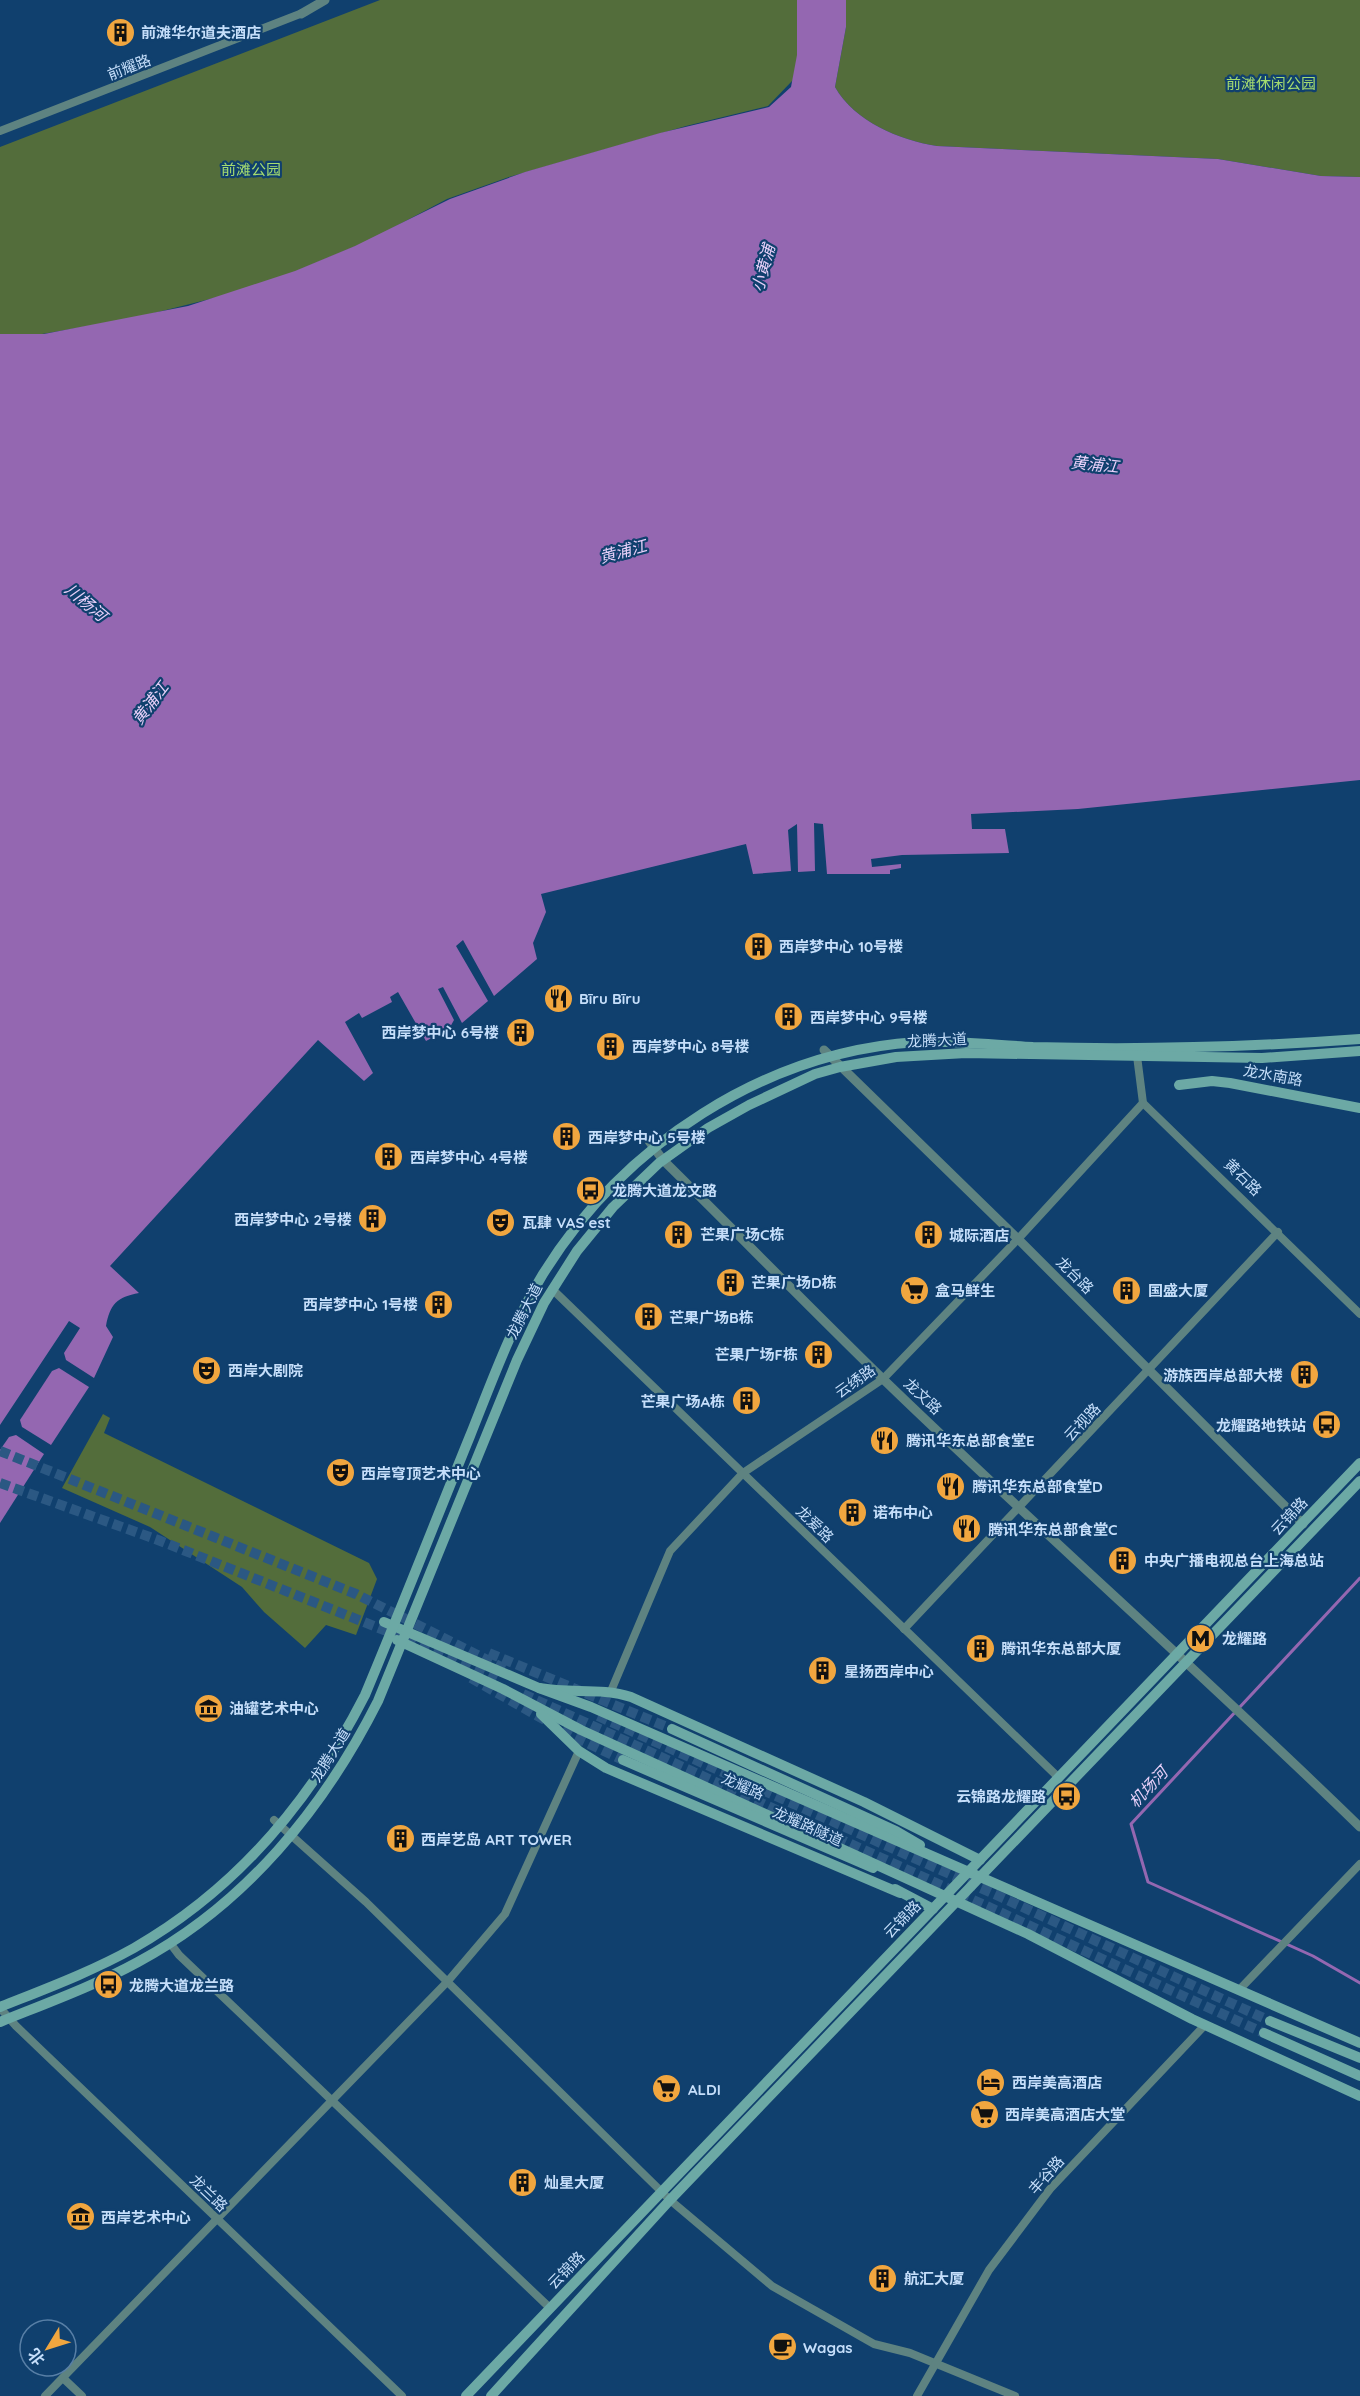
<svg xmlns="http://www.w3.org/2000/svg" width="1360" height="2396" font-family="Quicksand,'Noto Sans SC',sans-serif">
<style>
.green{fill:#536d3b}
.water{fill:#9467b1}
.lines{fill:none;stroke-linecap:round;stroke-linejoin:round}
.stream{stroke:#9467b1;stroke-width:3}
.secondary-tunnel{stroke:#2b5883;stroke-width:10;stroke-dasharray:10 5;stroke-linecap:butt}
.minor{stroke:#5e8381;stroke-width:8}
.tertiary{stroke:#5e8381;stroke-width:9}
.secondary{stroke:#6ca9a5;stroke-width:10}
.labels{text-anchor:middle;dominant-baseline:central;stroke-width:4.5;stroke-linejoin:round;paint-order:stroke}
.poi-label{font-size:15px;font-weight:bold;fill:#c5defa;stroke:#10406e;text-anchor:start}
.street-label{font-size:15px;fill:#c5defa;stroke:#10406e}
.park-label{font-size:15px;fill:#a6dc6f;stroke:#10406e}
.water-label{font-size:16px;font-style:italic;fill:#e8d0f9;stroke:#10406e}
</style>
<rect width="100%" height="100%" fill="#10406e"/>
<!-- green -->
<g class="green">
<path d="M380,0H797V59L793,80L768,106L686,126L509,177L447,199L368,241L287,275L234,293L130,319L42,334H0V147Z"/>
<path d="M846,0H1360V177L1321,176L1218,159L937,146C899,140 854,121 835,87L846,27Z"/>
<path d="M103,1414L110,1418L104,1433L369,1563L377,1579L356,1635L326,1625L305,1648L264,1612L242,1587L150,1527L62,1488Z"/>
</g>
<!-- water -->
<g class="water">
<path d="M797,0H846V27L835,87C854,121 899,140 937,146L1218,159L1321,176L1360,177V780L1078,809L971,814L972,829H1005L1009,853L902,855L871,859L872,867L901,864V868L890,870V874H827L823,824L814,823L815,871L798,872L797,824L788,830L791,871L753,874L746,844L541,894L546,912L533,943L537,959L494,996L463,940L456,946L488,1001L462,1023L443,987L438,989L454,1020L449,1029L426,1041L398,992L390,997L392,1002L362,1018L359,1013L345,1022L373,1073L364,1081L318,1040L110,1266L139,1293C117,1297 110,1304 106,1326L113,1337L94,1378L66,1360L64,1353L80,1328L69,1321L0,1425V334H44L188,306L295,271L355,246L450,199L525,172L660,133L769,107L791,87L797,55Z"/>
<path d="M59,1368L89,1387L51,1445L22,1427L20,1420L52,1371Z"/>
<path d="M16,1435L44,1454L0,1523V1450L9,1437Z"/>
</g>
<g class="lines">
<!-- stream -->
<path class="stream" d="M1360,1578L1131,1824L1148,1882L1313,1956L1360,1983"/>
<!-- secondary-tunnel -->
<g class="secondary-tunnel">
<path d="M0,1451L356,1594L509,1671"/>
<path d="M0,1483L158,1540L434,1650L496,1680"/>
<path d="M489,1653L672,1729"/>
<path d="M471,1678L573,1736L623,1760"/>
<path d="M523,1694L1264,2033"/>
<path d="M598,1716L1003,1898L1270,2021"/>
</g>
<!-- minor -->
<g class="minor">
<path d="M0,131L305,12"/>
<path d="M1137,1056L1143,1103L1360,1314"/>
<path d="M552,1289L1059,1778"/>
<path d="M904,1629L1278,1232"/>
<path d="M611,1691L670,1551L743,1473L883,1379L1018,1239L1143,1103"/>
<path d="M274,1820L366,1902L670,2200L772,2286L874,2344L910,2353L1015,2396"/>
<path d="M170,1943L179,1955L550,2308"/>
<path d="M1239,1990L1360,1864"/>
<path d="M0,2008L16,2026L402,2396"/>
<path d="M63,2378L82,2396"/>
<path d="M45,2396L448,1981L505,1914L579,1751"/>
<path d="M917,2396L989,2270L1050,2189L1205,2025"/>
</g>
<!-- tertiary -->
<g class="tertiary">
<path d="M301,14L325,0"/>
<path d="M824,1050L1018,1239L1303,1524"/>
<path d="M649,1141L663,1160C737,1233 809,1307 883,1379C1040,1531 1204,1675 1360,1827"/>
</g>
<!-- secondary -->
<g class="secondary">
<path d="M1179,1085L1212,1081L1230,1083L1360,1108"/>
<path d="M384,1622L539,1688C571,1694 601,1687 631,1697L864,1802L980,1860"/>
<path d="M397,1640L503,1689L581,1730L1028,1934L1192,2019L1360,2096"/>
<path d="M539,1688L591,1707L1360,2043"/>
<path d="M541,1714L579,1751L606,1768L900,1893"/>
<path d="M672,1729L896,1831L920,1845"/>
<path d="M623,1760L873,1868"/>
<path d="M895,1889L933,1909"/>
<path d="M0,2007C45,1989 91,1972 134,1948C237,1889 312,1799 365,1695C401,1609 435,1522 470,1436C492,1381 512,1325 543,1274C623,1145 764,1052 917,1042C956,1040 994,1045 1033,1047C1142,1050 1251,1047 1360,1039"/>
<path d="M1270,2021L1360,2058"/>
<path d="M0,2022C47,2003 94,1986 138,1962C245,1905 324,1808 378,1701L517,1360L544,1303L577,1251L613,1207L659,1163L708,1128L749,1105L815,1074L840,1067L896,1057L966,1053L1262,1058L1360,1051"/>
<path d="M1264,2033L1360,2076"/>
<path d="M466,2396L1360,1463"/>
<path d="M491,2396L670,2200L1360,1481"/>
</g>
</g>
<!-- icons -->
<defs>
<symbol id="building-disc" viewBox="-11 -11 22 22"><circle r="9.5" fill="#f1a63f" stroke="#10406e"/><path d="M-4-6H4V6H1V3H-1V6H-4ZM-2.5-4.3h1.7v1.8h-1.7ZM.8-4.3h1.7v1.8H.8ZM-2.5-1h1.7V.8h-1.7ZM.8-1h1.7V.8H.8Z" fill="#111"/></symbol>
<symbol id="restaurant-disc" viewBox="-11 -11 22 22"><circle r="9.5" fill="#f1a63f" stroke="#10406e"/><path d="M-5-6h1v4h1v-4h1v4h1v-4h1v5L-1.5 .5V6h-2V.5L-5-1ZM5-6V6H3V1.5H1.5Q1.5-4 5-6Z" fill="#111"/></symbol>
<symbol id="bus-disc" viewBox="-11 -11 22 22"><circle r="9.5" fill="#f1a63f" stroke="#10406e"/><path d="M-5-6H5V4H4V6H2V4H-2V6H-4V4H-5ZM-3.5-4V0h7V-4ZM-3.5 1.2v1.5H-2V1.2ZM2 1.2v1.5H3.5V1.2Z" fill="#111"/></symbol>
<symbol id="theatre-disc" viewBox="-11 -11 22 22"><circle r="9.5" fill="#f1a63f" stroke="#10406e"/><path d="M-5-5.5Q0-4 5-5.5V0Q5 5 0 6Q-5 5-5 0ZM-3.3-2.5H-1v1.5H-3.3ZM1-2.5H3.3v1.5H1ZM-2.8 1Q0 5.5 2.8 1Z" fill="#111"/></symbol>
<symbol id="supermarket-disc" viewBox="-11 -11 22 22"><circle r="9.5" fill="#f1a63f" stroke="#10406e"/><path d="M-6-5.5h2.5l.6 2H6L4.5 2H-2.5L-4.4-4H-6ZM-1.5 3.2a1.3 1.3 0 1 0 .1 0ZM3 3.2a1.3 1.3 0 1 0 .1 0Z" fill="#111"/></symbol>
<symbol id="metro-disc" viewBox="-11 -11 22 22"><circle r="9.5" fill="#f1a63f" stroke="#10406e"/><path d="M-5.5 5V-5H-3L0 0L3-5H5.5V5H3V-.5L0 4L-3-.5V5Z" fill="#111"/></symbol>
<symbol id="museum-disc" viewBox="-11 -11 22 22"><circle r="9.5" fill="#f1a63f" stroke="#10406e"/><path d="M0-6L6-3V-2H-6V-3ZM-5-1h2V3h-2ZM-1-1h2V3h-2ZM3-1h2V3H3ZM-6 4H6V6H-6Z" fill="#111"/></symbol>
<symbol id="hotel-disc" viewBox="-11 -11 22 22"><circle r="9.5" fill="#f1a63f" stroke="#10406e"/><path d="M-6-4.5h1.5V1H6V5H4.5V3h-9V5H-6ZM-4 0a1.8 1.8 0 1 1 3.6 0ZM.5 0V-2.5h3Q6-2.5 6 0Z" fill="#111"/></symbol>
<symbol id="cafe-disc" viewBox="-11 -11 22 22"><circle r="9.5" fill="#f1a63f" stroke="#10406e"/><path d="M-5.5-4.5H6V0H3Q3 3.5 0 3.5H-2.5Q-5.5 3.5-5.5 0ZM3-3.2v2h1.7v-2ZM-6 4.5H4V6H-6Z" fill="#111"/></symbol>
</defs>
<g fill-rule="evenodd">
<use href="#building-disc" x="104" y="16" width="33" height="33"/>
<use href="#building-disc" x="742" y="930" width="33" height="33"/>
<use href="#restaurant-disc" x="542" y="982" width="33" height="33"/>
<use href="#building-disc" x="772" y="1000" width="33" height="33"/>
<use href="#building-disc" x="504" y="1016" width="33" height="33"/>
<use href="#building-disc" x="594" y="1030" width="33" height="33"/>
<use href="#building-disc" x="550" y="1120" width="33" height="33"/>
<use href="#building-disc" x="372" y="1140" width="33" height="33"/>
<use href="#bus-disc" x="574" y="1174" width="33" height="33"/>
<use href="#building-disc" x="356" y="1202" width="33" height="33"/>
<use href="#theatre-disc" x="484" y="1206" width="33" height="33"/>
<use href="#building-disc" x="662" y="1218" width="33" height="33"/>
<use href="#building-disc" x="912" y="1218" width="33" height="33"/>
<use href="#building-disc" x="714" y="1266" width="33" height="33"/>
<use href="#supermarket-disc" x="898" y="1274" width="33" height="33"/>
<use href="#building-disc" x="1110" y="1274" width="33" height="33"/>
<use href="#building-disc" x="422" y="1288" width="33" height="33"/>
<use href="#building-disc" x="632" y="1300" width="33" height="33"/>
<use href="#building-disc" x="802" y="1338" width="33" height="33"/>
<use href="#theatre-disc" x="190" y="1354" width="33" height="33"/>
<use href="#building-disc" x="1288" y="1358" width="33" height="33"/>
<use href="#building-disc" x="730" y="1384" width="33" height="33"/>
<use href="#bus-disc" x="1310" y="1408" width="33" height="33"/>
<use href="#restaurant-disc" x="868" y="1424" width="33" height="33"/>
<use href="#theatre-disc" x="324" y="1456" width="33" height="33"/>
<use href="#restaurant-disc" x="934" y="1470" width="33" height="33"/>
<use href="#building-disc" x="836" y="1496" width="33" height="33"/>
<use href="#restaurant-disc" x="950" y="1512" width="33" height="33"/>
<use href="#building-disc" x="1106" y="1544" width="33" height="33"/>
<use href="#metro-disc" x="1184" y="1622" width="33" height="33"/>
<use href="#building-disc" x="964" y="1632" width="33" height="33"/>
<use href="#building-disc" x="806" y="1654" width="33" height="33"/>
<use href="#museum-disc" x="192" y="1692" width="33" height="33"/>
<use href="#bus-disc" x="1050" y="1780" width="33" height="33"/>
<use href="#building-disc" x="384" y="1822" width="33" height="33"/>
<use href="#bus-disc" x="92" y="1968" width="33" height="33"/>
<use href="#hotel-disc" x="974" y="2066" width="33" height="33"/>
<use href="#supermarket-disc" x="650" y="2072" width="33" height="33"/>
<use href="#supermarket-disc" x="968" y="2098" width="33" height="33"/>
<use href="#building-disc" x="506" y="2166" width="33" height="33"/>
<use href="#museum-disc" x="64" y="2200" width="33" height="33"/>
<use href="#building-disc" x="866" y="2262" width="33" height="33"/>
<use href="#cafe-disc" x="766" y="2330" width="33" height="33"/>
</g>
<g class="labels">
<!-- poi labels -->
<g class="poi-label">
<text x="141" y="32">前滩华尔道夫酒店</text>
<text x="779" y="946">西岸梦中心 10号楼</text>
<text x="579" y="998">Bīru Bīru</text>
<text x="810" y="1017">西岸梦中心 9号楼</text>
<text x="499" y="1032" text-anchor="end">西岸梦中心 6号楼</text>
<text x="632" y="1046">西岸梦中心 8号楼</text>
<text x="588" y="1137">西岸梦中心 5号楼</text>
<text x="410" y="1157">西岸梦中心 4号楼</text>
<text x="612" y="1190">龙腾大道龙文路</text>
<text x="352" y="1219" text-anchor="end">西岸梦中心 2号楼</text>
<text x="522" y="1222">瓦肆 VAS est</text>
<text x="700" y="1234">芒果广场C栋</text>
<text x="949" y="1235">城际酒店</text>
<text x="751" y="1282">芒果广场D栋</text>
<text x="935" y="1290">盒马鲜生</text>
<text x="1148" y="1290">国盛大厦</text>
<text x="418" y="1304" text-anchor="end">西岸梦中心 1号楼</text>
<text x="669" y="1317">芒果广场B栋</text>
<text x="798" y="1354" text-anchor="end">芒果广场F栋</text>
<text x="228" y="1370">西岸大剧院</text>
<text x="1283" y="1375" text-anchor="end">游族西岸总部大楼</text>
<text x="725" y="1401" text-anchor="end">芒果广场A栋</text>
<text x="1306" y="1425" text-anchor="end">龙耀路地铁站</text>
<text x="906" y="1440">腾讯华东总部食堂E</text>
<text x="361" y="1473">西岸穹顶艺术中心</text>
<text x="972" y="1486">腾讯华东总部食堂D</text>
<text x="873" y="1512">诺布中心</text>
<text x="988" y="1529">腾讯华东总部食堂C</text>
<text x="1144" y="1560">中央广播电视总台上海总站</text>
<text x="1222" y="1638">龙耀路</text>
<text x="1001" y="1648">腾讯华东总部大厦</text>
<text x="844" y="1671">星扬西岸中心</text>
<text x="229" y="1708">油罐艺术中心</text>
<text x="1046" y="1796" text-anchor="end">云锦路龙耀路</text>
<text x="421" y="1839">西岸艺岛 ART TOWER</text>
<text x="129" y="1985">龙腾大道龙兰路</text>
<text x="1012" y="2082">西岸美高酒店</text>
<text x="688" y="2089">ALDI</text>
<text x="1005" y="2114">西岸美高酒店大堂</text>
<text x="544" y="2182">灿星大厦</text>
<text x="101" y="2217">西岸艺术中心</text>
<text x="904" y="2278">航汇大厦</text>
<text x="803" y="2347">Wagas</text>
</g>
<!-- street labels -->
<g class="street-label">
<text transform="translate(129 67) rotate(-21)">前耀路</text>
<text transform="translate(937 1040) rotate(-3)">龙腾大道</text>
<text transform="translate(1273 1075) rotate(10)">龙水南路</text>
<text transform="translate(1243 1177) rotate(44)">黄石路</text>
<text transform="translate(1075 1275) rotate(45)">龙台路</text>
<text transform="translate(524 1311) rotate(-63)">龙腾大道</text>
<text transform="translate(855 1381) rotate(-35)">云绣路</text>
<text transform="translate(923 1396) rotate(43)">龙文路</text>
<text transform="translate(1082 1422) rotate(-47)">云视路</text>
<text transform="translate(1289 1516) rotate(-47)">云锦路</text>
<text transform="translate(815 1524) rotate(44)">龙爱路</text>
<text transform="translate(330 1755) rotate(-58)">龙腾大道</text>
<text transform="translate(743 1786) rotate(24)">龙耀路</text>
<text transform="translate(808 1826) rotate(24)">龙耀路隧道</text>
<text transform="translate(902 1919) rotate(-46)">云锦路</text>
<text transform="translate(1046 2175) rotate(-49)">丰谷路</text>
<text transform="translate(209 2193) rotate(44)">龙兰路</text>
<text transform="translate(566 2270) rotate(-46)">云锦路</text>
</g>
<!-- park labels -->
<g class="park-label">
<text x="1271" y="83">前滩休闲公园</text>
<text x="251" y="169">前滩公园</text>
</g>
<!-- water labels -->
<g class="water-label">
<text transform="translate(763 268) rotate(-75)">小黄浦</text>
<text transform="translate(1095 464) rotate(6)">黄浦江</text>
<text transform="translate(623 551) rotate(-15)">黄浦江</text>
<text transform="translate(86 602) rotate(40)">川杨河</text>
<text transform="translate(150 703) rotate(-53)">黄浦江</text>
<text transform="translate(1148 1787) rotate(-47)">机场河</text>
</g>
</g>
<!-- north arrow -->
<g transform="translate(48 2348) rotate(232)"><circle r="28" fill="#10406e" stroke="#587fa6" stroke-width="1.5"/>
<path d="M0-4.5L10 22L0 15L-10 22Z" fill="#f1a63f"/>
<text y="-9" font-size="16" font-weight="bold" text-anchor="middle" fill="#c5defa">北</text>
</g>
</svg>
